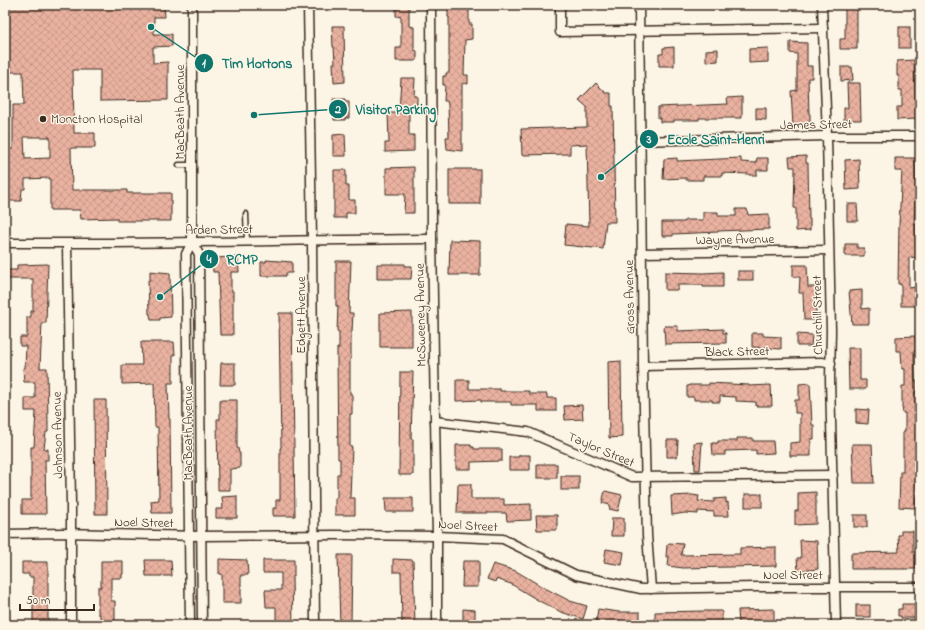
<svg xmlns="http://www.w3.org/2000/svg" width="925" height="630" font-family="'Indie Flower',sans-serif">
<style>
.building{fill:url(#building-cross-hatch);stroke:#3b2a1e;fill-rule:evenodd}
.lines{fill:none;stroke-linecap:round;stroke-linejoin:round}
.service-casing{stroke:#3b2a1e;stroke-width:7}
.minor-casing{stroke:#3b2a1e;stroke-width:11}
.service{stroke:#fcf5e5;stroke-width:4}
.minor{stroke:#fcf5e5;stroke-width:8}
.poi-dot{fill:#3b2a1e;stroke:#fcf5e5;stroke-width:1.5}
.labels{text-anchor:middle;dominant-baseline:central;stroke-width:3;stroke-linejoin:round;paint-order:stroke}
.street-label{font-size:13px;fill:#3b2a1e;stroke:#fcf5e5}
.poi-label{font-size:13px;fill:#3b2a1e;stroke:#fcf5e5;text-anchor:start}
.leader{fill:none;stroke:#0f766e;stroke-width:1.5}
.callout-dot{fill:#0f766e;stroke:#fcf5e5;stroke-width:1.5}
.mark-label{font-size:12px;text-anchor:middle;font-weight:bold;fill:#fff}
.callout-label{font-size:14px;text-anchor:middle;font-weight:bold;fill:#0f766e;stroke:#fcf5e5;stroke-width:3;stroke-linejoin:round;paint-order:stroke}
</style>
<defs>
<pattern id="building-cross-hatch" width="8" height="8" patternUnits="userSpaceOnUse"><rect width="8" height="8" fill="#e9b1a0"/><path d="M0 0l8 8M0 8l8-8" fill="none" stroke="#c99889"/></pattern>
</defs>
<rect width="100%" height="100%" fill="#fcf5e5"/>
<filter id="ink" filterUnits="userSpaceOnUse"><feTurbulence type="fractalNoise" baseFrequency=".025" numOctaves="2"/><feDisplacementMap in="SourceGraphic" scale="8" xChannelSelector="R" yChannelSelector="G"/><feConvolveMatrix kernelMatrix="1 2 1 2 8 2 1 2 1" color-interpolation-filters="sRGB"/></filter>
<g filter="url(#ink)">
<!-- building -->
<g class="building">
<path d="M5,5H164L165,17H154V34H172V46L153,47V63L168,62V100L100,101V70H73L74,133H95V148H71L72,190H127V193H171V221H117V218L81,219L80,210H50V178L25,179V189H22L21,201H5V149H13V105H24L23,72H5ZM24,137H50V158L25,159Z"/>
<path d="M396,5H409V26L414,27V50L417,51V60L414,61H396V48H401V17L396,16Z"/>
<path d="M448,5H469V24H472V39L465,40L464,75H468V84L463,83L462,85V151L447,149L446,137H449L448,105L447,101H444L445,85H443V76H446V73H449V17H448Z"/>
<path d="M845,5H857V49H840V39H845Z"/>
<path d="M332,26H344L345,82L334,83L333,63H335L334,47H333Z"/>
<rect x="899" y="27" width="11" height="21"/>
<path d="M790,42L807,43V66H812V78H808L809,114H810V125L808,126H793L791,91L797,90V54L790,53Z"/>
<path d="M674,47V66H659V54H663V48Z"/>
<path d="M768,48V62L749,63V49Z"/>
<path d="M718,49V61L706,62V50Z"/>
<path d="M914,60L916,119L897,120V107H902V90H899V76H897V61Z"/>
<path d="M841,67H852L853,80L841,81Z"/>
<path d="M401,78H415L414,96H417V106H409V135H414V151L385,152V143H389L388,113H399Z"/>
<path d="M596,83L606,93H611V106H613L615,222H606L603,249L564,245L566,224L589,226L587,144L570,145V154L522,155L521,129L587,127V107L579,100Z"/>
<path d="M847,83H860L861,120H844V108H848Z"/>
<path d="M742,97V118H699V120H674V122H660V118H658V107L728,104L727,98Z"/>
<path d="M333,99H345V102H349V118H345V120H334Z"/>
<path d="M756,108H766V120L756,119Z"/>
<path d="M345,134L346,156H333V135Z"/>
<path d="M806,156V163H808L809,219H810V230L796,231V208H794L795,170V167H790L789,157Z"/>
<path d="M677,158V161L741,158V162L756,163L757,158H768V170H757V175H749V174L722,173V176H703V180H686V178L663,179L664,159Z"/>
<path d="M895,158H915L916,184L914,224H916V248H918V258L909,257V288L915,287V306H901V284H898L899,224L902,171H895Z"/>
<path d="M859,159L860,189L846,190L845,160Z"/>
<path d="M414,167V213H404L405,194H386V168Z"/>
<rect x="449" y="169" width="31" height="35"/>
<path d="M334,170H346V186H349V200H355V213H346V218H334Z"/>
<path d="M847,204H857L858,221H847Z"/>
<path d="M736,209H747L748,215L769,214V229L718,231V232L673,234V236H662V222H685V220H703V212H718V216H736Z"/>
<path d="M450,240L480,241V275H449Z"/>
<path d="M845,244H857V248H864V256H845Z"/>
<path d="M238,257L239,272H231V291H233V335H220L218,272H213L212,258Z"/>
<path d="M266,260L292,262V273H286V276H261V262H266Z"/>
<path d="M336,261H351L349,313H353L352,332H351V359H350V394H352V414H350V447H352L350,498H355V515H335V498H337V474H340V459H338L337,359V348H339V332H337L338,306H336Z"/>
<path d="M48,264L46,323H42L40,368H47L48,423V432H46L44,449H48V460H45L46,514H22V500H31V447H34L36,411H25V398H35V382H24L23,368H25L26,346H20V337H27V317H31V311H33V279H5V270H17V265Z"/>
<path d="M377,264H405V266H412L411,279H377Z"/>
<path d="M793,265H807L808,287H816V320H804L803,293H799L800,277H793Z"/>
<path d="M150,271L170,273L171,317L160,318V320H151L150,314H149L148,280H150Z"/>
<rect x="738" y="271" width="15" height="9"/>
<path d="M665,272L703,273L723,272V287H703V285H678V290H665Z"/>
<path d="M862,290V309L869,308V324H852L849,291Z"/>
<path d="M412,312V347H380V313Z"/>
<path d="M279,313H292L295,516H273V508H276V500H280V448H281Z"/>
<path d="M664,326H678V331L723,329V333H726V343L665,344Z"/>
<path d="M752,333H763V336L781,337V349L752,347Z"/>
<path d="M797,334L812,335L811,346H797Z"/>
<path d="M915,336L916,351H914L915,381H917V392H915V424H920V427L917,430L916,441L915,472H917V486L915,508L899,507L900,472H903V431H905V413H903L902,407V386H905V369H902L901,351H896V337Z"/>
<path d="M141,342H174L175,355H173V383H168L169,419H170L171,513H152L151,501L159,500L158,427H155L154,383L122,384V365H142Z"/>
<path d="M848,348H860V380H866V389H849Z"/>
<path d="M621,361L622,437L609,438L608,362Z"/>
<path d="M221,363H235V385H220Z"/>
<path d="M400,372H413L411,439H413V475H399Z"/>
<path d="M456,380H469V389H500V391H529V394H547V398H556V411H538V405H511V402H481V400L456,401Z"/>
<path d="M709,383L749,385V386L771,385L772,406H756V402L736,401V397L720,396V402H712V400H694V397H687V386H689V385H709Z"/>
<path d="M810,383L812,425H814V439H811V456H790V443L800,442V413H795V400H799V384Z"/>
<path d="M94,400H106L107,514H95Z"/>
<path d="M220,400H237V448H238L239,453H240V468L230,469V490H218L217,419H220Z"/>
<path d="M582,405L583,419L565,420L564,406Z"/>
<path d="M856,409L869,410L868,424L856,423Z"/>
<path d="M737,438H753V441H773L774,453L756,454V450L725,451V455H713L712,443H718V441H737Z"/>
<path d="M667,440H678L677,457H667Z"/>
<path d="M702,442L700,470H695L694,443Z"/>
<path d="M852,444H872L874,483H854Z"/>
<path d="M456,445H471V447H474V449H502V461L471,462V469H456Z"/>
<path d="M519,455H530V470H509V457H519Z"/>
<rect x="537" y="464" width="20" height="14"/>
<rect x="561" y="476" width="18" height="14"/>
<path d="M458,484H471V499H504V505L531,504V520L507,521L506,513H457Z"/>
<path d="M605,491L622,495L618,511L609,509L610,505L602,503Z"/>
<path d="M816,492V524L795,525V511H798V493Z"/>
<rect x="745" y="494" width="17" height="13"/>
<path d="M692,495L699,496L698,501L714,502V499L726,498V503L728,502L729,516H714V512L698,511V514L685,513L672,515L671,496Z"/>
<path d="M237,496V518H216V509H223L222,497Z"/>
<path d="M385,498H413V512H386Z"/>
<path d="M536,515H557V530H537Z"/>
<rect x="854" y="515" width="13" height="12"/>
<path d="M612,518H624V536H611Z"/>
<path d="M901,531H913V552H916V569H851V553L899,552L898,535H901Z"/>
<path d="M800,540L817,541L818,569L798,571L797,558H801Z"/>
<path d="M669,543L683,544L681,555L740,554V548L776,547V566L683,568L668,566L669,557H666L667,545Z"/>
<path d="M606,549L624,552L622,565L604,562Z"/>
<path d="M338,555H352L351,625H340Z"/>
<path d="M219,559L247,560L248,575H241V603H222V574H219Z"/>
<path d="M393,559L413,560L415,625H402L401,572H393Z"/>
<path d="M145,560H171L172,576H146Z"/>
<path d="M263,560H294V577H292L293,625H276V607H266L265,590H281V573H263Z"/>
<path d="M101,561H123V574H122V578H111V601H115V625H100V614H98V587H101Z"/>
<path d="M463,561H479V577L478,576V587H462Z"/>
<path d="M22,562H48V624L46,625H33V577H29V574H22Z"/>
<path d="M493,564L516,571L541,586L570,601L587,606L583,619L561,612L541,602L511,584L496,579L495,582L487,579Z"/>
<path d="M902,604H915V618H901V616H898V609H902Z"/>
<rect x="856" y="605" width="14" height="12"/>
<path d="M463,609L475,610V625H463Z"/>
<path d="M598,609L619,612H640V625H612L596,622Z"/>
<path d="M774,609V625H739L738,610Z"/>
<path d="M704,611H722V624L655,625V612Z"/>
</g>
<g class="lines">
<defs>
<g id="service">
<path d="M179,165H192"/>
<path d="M246,214L247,241"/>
</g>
<g id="minor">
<path d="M308,5L312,239L315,625"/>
<path d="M431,5L432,239L437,536V625"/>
<path d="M560,5V32L823,28"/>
<path d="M639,5L643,366L647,535L651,589"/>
<path d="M822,5L827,136L831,331L830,379L836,625"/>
<path d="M640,141L827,136H920"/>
<path d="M192,242L199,254L202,625"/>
<path d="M5,243C148,244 290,240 432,239"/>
<path d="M67,244L71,505V625"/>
<path d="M642,253L828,250"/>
<path d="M643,366L822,362L831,364"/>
<path d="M435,421L528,432L632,477L833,475"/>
<path d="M5,534L62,533L201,536L335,535L437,536L503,539L576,575L641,589L757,587H920"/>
<path d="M190,625L186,254L192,242V5"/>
</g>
</defs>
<!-- service casing -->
<use href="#service" class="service-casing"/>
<!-- minor casing -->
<use href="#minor" class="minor-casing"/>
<!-- service -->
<use href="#service" class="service"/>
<!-- minor -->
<use href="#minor" class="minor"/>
</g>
</g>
<!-- markers -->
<circle class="poi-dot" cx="43" cy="119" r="4"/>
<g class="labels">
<!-- street labels -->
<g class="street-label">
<text transform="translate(180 112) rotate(-90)">MacBeath Avenue</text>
<text transform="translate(816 125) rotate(-1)">James Street</text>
<text transform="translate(219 230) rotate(-1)">Arden Street</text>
<text transform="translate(735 240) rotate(-1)">Wayne Avenue</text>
<text transform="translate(630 297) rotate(-91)">Gross Avenue</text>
<text transform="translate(301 315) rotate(-90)">Edgett Avenue</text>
<text transform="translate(421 315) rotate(-91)">McSweeney Avenue</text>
<text transform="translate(818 315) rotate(-91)">Churchill Street</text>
<text transform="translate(737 352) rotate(-1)">Black Street</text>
<text transform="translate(188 433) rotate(-90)">MacBeath Avenue</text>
<text transform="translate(58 435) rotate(-91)">Johnson Avenue</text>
<text transform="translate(601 450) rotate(23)">Taylor Street</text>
<text transform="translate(144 523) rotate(1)">Noel Street</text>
<text transform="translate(468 526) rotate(3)">Noel Street</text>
<text x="793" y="575">Noel Street</text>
</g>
<!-- poi labels -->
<g class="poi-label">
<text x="51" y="119">Moncton Hospital</text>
</g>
</g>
<!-- callouts -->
<path class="leader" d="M151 27L204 63M254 115L338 109M601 177L649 139M160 297L209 259"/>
<g class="callout-dot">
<circle cx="151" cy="27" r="4"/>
<circle cx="254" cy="115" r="4"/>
<circle cx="601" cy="177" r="4"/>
<circle cx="160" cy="297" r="4"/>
<circle cx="204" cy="63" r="10"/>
<circle cx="338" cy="109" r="10"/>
<circle cx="649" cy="139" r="10"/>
<circle cx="209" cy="259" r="10"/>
</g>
<g class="mark-label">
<text x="204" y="67">1</text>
<text x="338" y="113">2</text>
<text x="649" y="143">3</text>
<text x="209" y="263">4</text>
</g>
<g class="callout-label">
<text x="257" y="68">Tim Hortons</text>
<text x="396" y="114">Visitor Parking</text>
<text x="716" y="144">Ecole Saint-Henri</text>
<text x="242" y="264">RCMP</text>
</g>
<!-- margin -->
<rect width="925" height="630" fill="none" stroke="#fcf5e5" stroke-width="20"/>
<rect x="10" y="10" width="905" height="610" fill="none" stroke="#3b2a1e" stroke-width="1.5" filter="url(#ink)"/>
<!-- scale -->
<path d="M20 604v6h74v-6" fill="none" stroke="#3b2a1e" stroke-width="2"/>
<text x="26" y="604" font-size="12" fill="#3b2a1e" stroke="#fcf5e5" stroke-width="3" paint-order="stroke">50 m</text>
</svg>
